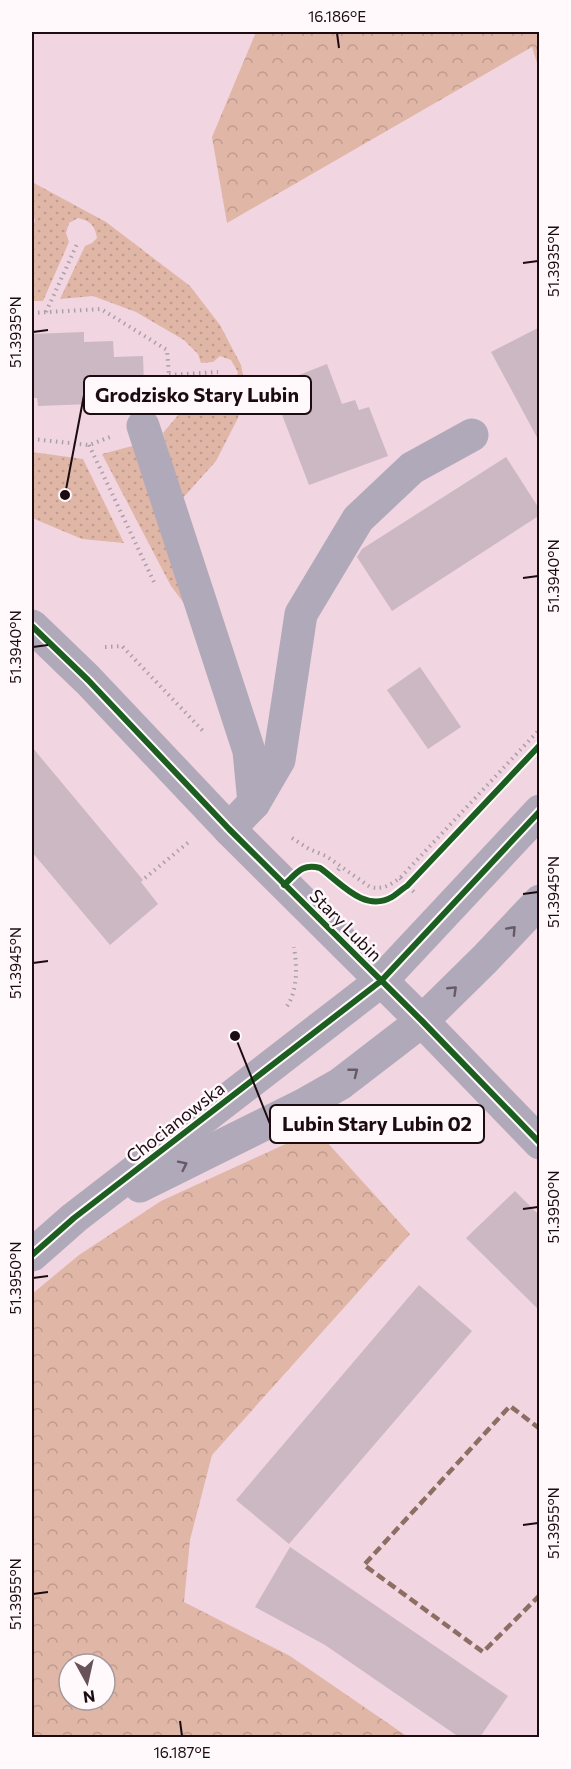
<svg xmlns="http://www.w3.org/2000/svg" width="571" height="1769" font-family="Commissioner,sans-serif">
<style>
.grass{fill:url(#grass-dots)}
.forest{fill:url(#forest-crowns);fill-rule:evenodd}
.building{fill:#ccb8c3}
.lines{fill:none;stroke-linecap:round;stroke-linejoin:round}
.path{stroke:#ab9fab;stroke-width:4;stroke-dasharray:1.5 4.5;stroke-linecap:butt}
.minor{stroke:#b0a9b9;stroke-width:33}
.quiet{stroke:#8d6e63;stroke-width:4.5;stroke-dasharray:9 4.5;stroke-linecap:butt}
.cycleway-casing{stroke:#fff9fb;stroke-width:10}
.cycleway{stroke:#1b5e20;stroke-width:6}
.oneway{stroke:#665a66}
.ticks{fill:none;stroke:#1c0c12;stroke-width:2}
.labels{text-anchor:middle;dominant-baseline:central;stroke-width:5;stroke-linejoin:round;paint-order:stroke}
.street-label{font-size:18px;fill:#1c0c12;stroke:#fff9fb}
.leader{fill:none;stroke:#1c0c12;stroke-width:2}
.callout-dot{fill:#1c0c12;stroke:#fff9fb;stroke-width:2}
.callout{fill:#fff9fb;stroke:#1c0c12;stroke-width:2}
.callout-label{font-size:20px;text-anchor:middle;font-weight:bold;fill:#1c0c12}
.neatline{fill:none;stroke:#1c0c12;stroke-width:2}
.ticks-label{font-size:15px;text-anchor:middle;fill:#1c0c12}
</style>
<defs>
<pattern id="grass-dots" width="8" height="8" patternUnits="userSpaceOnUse" patternTransform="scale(1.5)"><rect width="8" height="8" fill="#e0b6a7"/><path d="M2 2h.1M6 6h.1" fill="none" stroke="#c09b8f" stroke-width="1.8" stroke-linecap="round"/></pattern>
<pattern id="forest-crowns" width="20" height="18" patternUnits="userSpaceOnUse" patternTransform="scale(1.5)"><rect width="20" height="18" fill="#e0b6a7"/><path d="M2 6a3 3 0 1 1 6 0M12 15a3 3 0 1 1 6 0" fill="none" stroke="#c09b8f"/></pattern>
</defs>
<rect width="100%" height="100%" fill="#f1d5e0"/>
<!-- grass -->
<g class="grass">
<path d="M32,182L106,222L190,286L220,325L241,365L246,391L238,418L216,461L182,499L163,433L190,401L200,385L212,384L219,392H226L234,388L238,372L231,360L220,356L213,362L201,363L198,354L184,340L136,312L93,296L60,299L85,246L92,243L97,238C95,225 90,221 78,218L69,223L66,233L69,242L43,301H32V223L35,222L32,206Z"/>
<path d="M136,445L192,614L171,586L102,454Z"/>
<path d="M32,452L83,459L124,543L82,539L32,518Z"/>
</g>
<!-- forest -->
<g class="forest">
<path d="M256,32H539V69L532,47L227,223L212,137Z"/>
<path d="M316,1130L410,1234L212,1455L190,1540L184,1602L290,1656L408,1737H32V1294L79,1255L161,1201ZM69,1664H105V1700H69Z"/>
</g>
<!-- building -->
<g class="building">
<path d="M540,327V443L491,352Z"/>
<path d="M84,332V342L113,341L114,357L143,356L144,386L115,388L116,403L38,406L37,398H32V334Z"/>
<path d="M327,364L342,404L355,400L359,410L369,407L388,456L309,485L271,386Z"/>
<path d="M506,457L540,510V515L392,611L357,557L362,549Z"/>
<path d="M420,667L461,727L428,749L387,690Z"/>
<path d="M32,747L143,880L141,882L158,904L110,945L32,852Z"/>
<path d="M515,1191L540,1216V1311L466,1238Z"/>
<path d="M419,1285L472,1331L289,1544L236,1500Z"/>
<path d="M290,1547L508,1696L480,1737H459L325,1645L255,1607Z"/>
</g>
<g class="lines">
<!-- path -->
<g class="path">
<path d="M46,312L78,242"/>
<path d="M32,313L101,309L167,350L171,400L169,401"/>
<path d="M169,375L218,372"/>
<path d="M32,439L89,445L110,437"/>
<path d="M89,445L154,582"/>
<path d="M105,647L122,646L204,732"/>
<path d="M292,838L309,849L326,856L370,887C383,890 390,885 400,878L540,729"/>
<path d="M145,878L190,841"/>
<path d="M400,878L414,892"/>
<path d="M331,880L341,866"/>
<path d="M287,1006C298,990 297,965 294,947"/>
</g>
<!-- minor -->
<g class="minor">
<path d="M143,426L249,751L254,803"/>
<path d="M32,626L88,680L229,829L422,1021L540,1143"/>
<path d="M229,829L254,803L279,760L301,614L358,519L412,468L472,435"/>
<path d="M140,1186L303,1105L340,1084L422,1021L485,959L540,901"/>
<path d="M32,1255L74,1218L381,981L540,811"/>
</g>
<!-- quiet -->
<path class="quiet" d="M540,1429L510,1406L364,1565L483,1652L540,1595"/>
<defs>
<g id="cycleway">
<path d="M32,626L88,680L229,829L422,1021L540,1143"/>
<path d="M284,885C297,873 302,863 320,868C340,882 364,913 392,897C397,894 402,889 407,886L540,745"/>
<path d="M32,1255L74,1218L381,981L540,811"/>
</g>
</defs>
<!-- cycleway casing -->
<use href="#cycleway" class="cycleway-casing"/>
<!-- cycleway -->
<use href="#cycleway" class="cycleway"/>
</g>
<!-- one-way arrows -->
<defs><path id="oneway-chevron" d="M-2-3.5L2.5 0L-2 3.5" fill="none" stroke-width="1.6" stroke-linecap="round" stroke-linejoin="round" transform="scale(1.5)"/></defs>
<g class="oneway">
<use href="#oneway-chevron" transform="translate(512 930) rotate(-47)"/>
<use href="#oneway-chevron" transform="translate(453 990) rotate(-44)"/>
<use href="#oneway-chevron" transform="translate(354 1072) rotate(-38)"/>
<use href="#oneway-chevron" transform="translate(183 1165) rotate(-26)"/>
</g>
<!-- ticks -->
<path class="ticks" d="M337,33L339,48M523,263L538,261M33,332L48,330M523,578L538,576M33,647L48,645M523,894L538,892M33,963L48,961M523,1209L538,1207M33,1278L48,1276M523,1525L538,1523M33,1594L48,1592M180,1721L182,1736"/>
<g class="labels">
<!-- street labels -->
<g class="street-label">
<text transform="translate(346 925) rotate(45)">Stary Lubin</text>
<text transform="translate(175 1122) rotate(-38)">Chocianowska</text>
</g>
</g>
<!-- callouts -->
<path class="leader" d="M65 495L84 395M235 1036L270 1124"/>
<g class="callout-dot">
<circle cx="65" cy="495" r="6"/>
<circle cx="235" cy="1036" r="6"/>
</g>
<g class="callout">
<rect x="84" y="376" width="227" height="38" rx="6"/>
<rect x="270" y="1105" width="214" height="38" rx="6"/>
</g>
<g class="callout-label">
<text x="197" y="402">Grodzisko Stary Lubin</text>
<text x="377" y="1131">Lubin Stary Lubin 02</text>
</g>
<!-- border -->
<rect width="571" height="1769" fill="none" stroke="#fff9fb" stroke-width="66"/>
<!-- north arrow -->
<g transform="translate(87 1682) rotate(172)"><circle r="28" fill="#fff9fb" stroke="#a49a9e" stroke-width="1.5"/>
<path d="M0-4.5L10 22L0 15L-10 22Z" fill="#67525a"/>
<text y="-9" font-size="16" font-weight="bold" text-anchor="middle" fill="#1c0c12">N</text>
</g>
<rect x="33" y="33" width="505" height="1703" class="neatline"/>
<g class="ticks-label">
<text x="337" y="22">16.186°E</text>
<text transform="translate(554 261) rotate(-90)" y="5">51.3935°N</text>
<text transform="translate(16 332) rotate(-90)" y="5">51.3935°N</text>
<text transform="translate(554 576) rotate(-90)" y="5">51.3940°N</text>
<text transform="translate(16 647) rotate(-90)" y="5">51.3940°N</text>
<text transform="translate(554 892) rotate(-90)" y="5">51.3945°N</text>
<text transform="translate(16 963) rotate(-90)" y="5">51.3945°N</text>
<text transform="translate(554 1207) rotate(-90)" y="5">51.3950°N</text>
<text transform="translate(16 1278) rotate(-90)" y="5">51.3950°N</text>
<text transform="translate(554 1523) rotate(-90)" y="5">51.3955°N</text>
<text transform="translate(16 1594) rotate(-90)" y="5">51.3955°N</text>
<text x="182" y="1758">16.187°E</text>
</g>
</svg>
